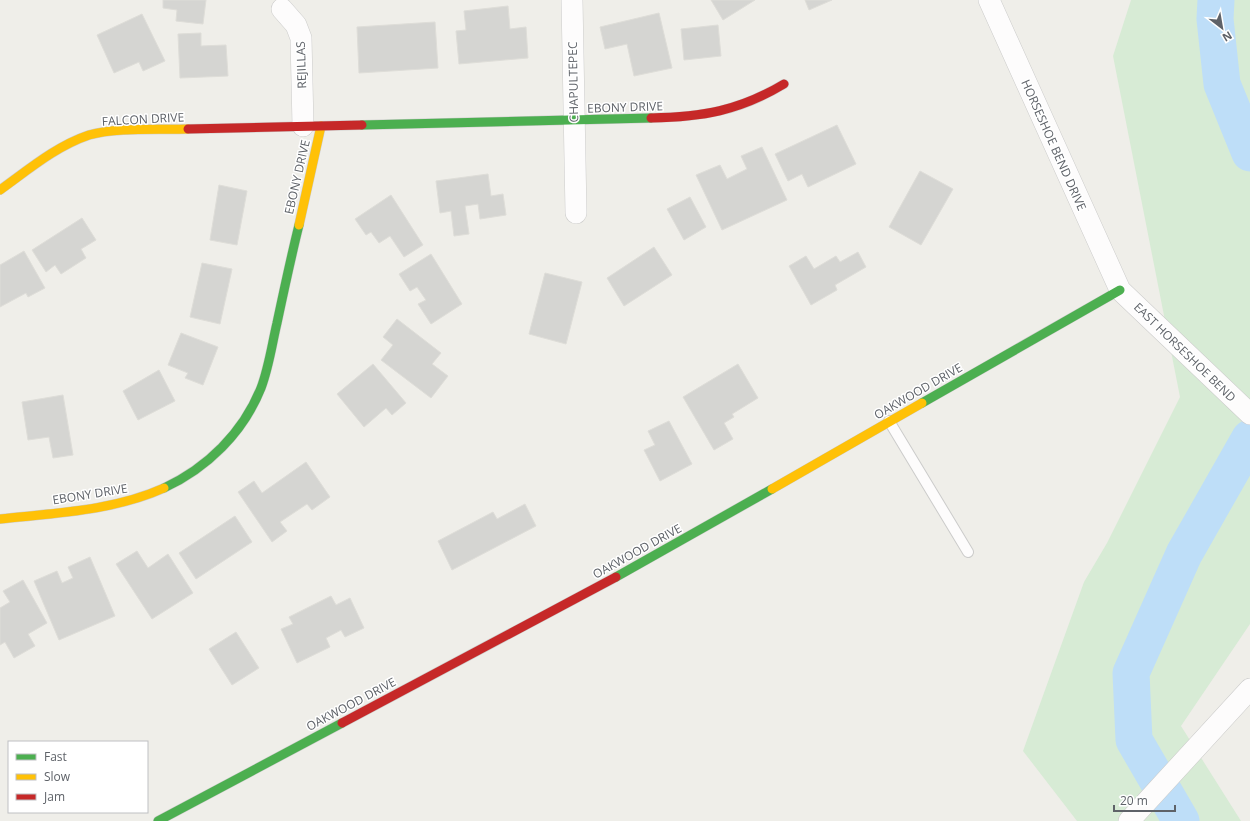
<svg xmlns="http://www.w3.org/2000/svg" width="1250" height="821" font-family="'Open Sans',sans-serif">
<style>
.green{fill:#d7ebd5}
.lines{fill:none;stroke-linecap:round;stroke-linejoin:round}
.river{stroke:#bedef8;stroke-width:37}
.building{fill:#d5d5d2;stroke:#deddd8}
.lane-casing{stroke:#cccccb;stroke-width:12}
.street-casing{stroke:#cccccb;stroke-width:22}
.fast-casing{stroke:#cbcbca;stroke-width:10}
.slow-casing{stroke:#cbcbca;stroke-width:10}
.jam-casing{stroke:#cbcbca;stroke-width:10}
.lane{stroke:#fdfcfc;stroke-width:10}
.street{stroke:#fdfcfc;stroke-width:21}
.fast{stroke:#4caf50;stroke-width:9}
.slow{stroke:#ffc107;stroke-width:9}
.jam{stroke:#c62828;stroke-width:9}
.labels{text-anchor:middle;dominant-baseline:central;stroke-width:3;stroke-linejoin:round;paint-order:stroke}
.street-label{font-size:12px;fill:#5e6268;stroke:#fff}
</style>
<rect width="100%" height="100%" fill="#efeee9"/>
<!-- green -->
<path class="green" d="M1131,0H1250V624L1181,726L1241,821H1077L1023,751L1084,582L1107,543L1180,397L1113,56Z"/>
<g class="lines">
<!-- river -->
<g class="river">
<path d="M1216,0L1215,19L1222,84L1250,153"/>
<path d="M1181,821L1134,740L1131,673L1184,554L1250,438"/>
</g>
</g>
<!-- building -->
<g class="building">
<path d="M163,0H206L203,24L176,21L177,10L163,8Z"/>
<path d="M711,0H755L723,20Z"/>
<path d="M805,0H832L809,10Z"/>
<path d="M508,6L510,29L526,27L528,58L459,64L456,31L466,30L464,11Z"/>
<path d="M659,13L672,68L634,76L627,44L605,49L600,27Z"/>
<path d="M142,14L165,61L143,71L139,62L114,73L97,35Z"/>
<path d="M435,22L438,68L359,73L357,27Z"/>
<path d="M718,25L721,56L684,60L681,29Z"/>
<path d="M201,33V46L226,45L228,76L180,78L178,34Z"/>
<path d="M837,125L856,164L808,187L802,174L788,181L775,154Z"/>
<path d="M762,147L787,200L722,230L696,175L720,165L727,179L747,169L741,156Z"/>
<path d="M920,171L953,189L921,245L889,227Z"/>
<path d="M488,174L491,196L503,194L506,215L480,219L478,204L465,206L469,234L454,236L451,211L440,213L436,181Z"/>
<path d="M219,185L247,191L237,245L210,240Z"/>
<path d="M391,195L423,245L404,257L390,236L379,243L371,232L366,235L355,219Z"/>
<path d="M690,197L706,227L684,240L667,209Z"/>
<path d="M82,218L96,240L81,249L86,258L61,274L55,265L46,272L32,250Z"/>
<path d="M654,247L672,275L624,306L607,278Z"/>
<path d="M24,251L45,288L28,297L26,293L0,307V265Z"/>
<path d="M858,252L866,267L835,285L837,290L811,305L789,266L806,256L814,269L836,256L840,262Z"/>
<path d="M431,254L462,304L431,324L418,304L426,300L417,287L410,291L399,274Z"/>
<path d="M202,263L232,269L220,324L190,317Z"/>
<path d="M545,273L582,282L566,344L529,334Z"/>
<path d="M397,319L441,353L432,364L448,376L431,398L381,360L393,345L383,337Z"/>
<path d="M181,333L218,347L203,385L185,378L188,373L168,365Z"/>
<path d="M373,364L406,403L392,415L386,408L364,427L337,394Z"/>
<path d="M738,364L758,398L732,414L734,417L724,423L733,439L714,450L683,397Z"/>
<path d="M159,370L175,401L138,420L123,391Z"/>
<path d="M63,395L73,455L53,458L49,437L28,440L22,402Z"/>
<path d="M669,421L692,464L660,481L644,450L655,445L648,431Z"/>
<path d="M306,462L330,497L312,510L307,504L280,522L287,531L272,542L238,492L254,481L262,493Z"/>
<path d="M525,504L536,526L452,570L438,541L493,512L497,519Z"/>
<path d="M235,516L252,542L196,579L179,553Z"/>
<path d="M137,551L148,568L168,554L193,593L152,619L116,564Z"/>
<path d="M90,557L115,616L59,640L34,581L57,571L62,583L73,578L68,567Z"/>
<path d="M23,580L47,623L28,634L35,646L14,658L5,642L0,645V608L10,602L3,591Z"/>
<path d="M331,596L336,605L350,598L364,628L345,637L341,630L326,638L330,647L297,663L281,629L293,624L289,617Z"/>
<path d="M236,632L259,668L232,685L209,649Z"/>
</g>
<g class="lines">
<defs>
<path id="lane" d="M889,421L968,552"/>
<g id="street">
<path d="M572,0L576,213"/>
<path d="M989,0L1120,290L1250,414"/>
<path d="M282,9L296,25L301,38L303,126"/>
<path d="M1129,821L1250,689"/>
</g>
<g id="fast">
<path d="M362,125L651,118"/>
<path d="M922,403L1120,290"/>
<path d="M164,488C207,468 243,433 261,388C269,367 272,344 277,323C284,290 291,257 299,225"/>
<path d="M616,577L772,489"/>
<path d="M158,821L342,723"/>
</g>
<g id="slow">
<path d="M0,190C28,170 56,146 89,135C115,127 159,130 188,129"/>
<path d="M299,225L321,126"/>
<path d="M772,489L922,403"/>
<path d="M0,519C54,513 113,511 164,488"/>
</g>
<g id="jam">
<path d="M651,118C702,117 739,111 784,84"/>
<path d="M188,129L362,125"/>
<path d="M342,723L616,577"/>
</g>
</defs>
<!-- lane casing -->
<use href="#lane" class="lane-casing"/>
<!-- street casing -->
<use href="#street" class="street-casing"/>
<!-- fast casing -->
<use href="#fast" class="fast-casing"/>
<!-- slow casing -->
<use href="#slow" class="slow-casing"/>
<!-- jam casing -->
<use href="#jam" class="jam-casing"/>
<!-- lane -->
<use href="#lane" class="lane"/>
<!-- street -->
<use href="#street" class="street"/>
<!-- fast -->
<use href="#fast" class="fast"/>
<!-- slow -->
<use href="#slow" class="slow"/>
<!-- jam -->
<use href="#jam" class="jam"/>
</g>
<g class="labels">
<!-- street labels -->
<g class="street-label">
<text transform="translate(301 65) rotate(-92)">REJILLAS</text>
<text transform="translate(573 82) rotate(-91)">CHAPULTEPEC</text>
<text transform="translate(625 107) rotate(-2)">EBONY DRIVE</text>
<text transform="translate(143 119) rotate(-3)">FALCON DRIVE</text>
<text transform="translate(1054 145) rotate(66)">HORSESHOE BEND DRIVE</text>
<text transform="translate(297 177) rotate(-77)">EBONY DRIVE</text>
<text transform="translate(1185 352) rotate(44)">EAST HORSESHOE BEND</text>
<text transform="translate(918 391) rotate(-30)">OAKWOOD DRIVE</text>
<text transform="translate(90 494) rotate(-9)">EBONY DRIVE</text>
<text transform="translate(637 551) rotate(-29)">OAKWOOD DRIVE</text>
<text transform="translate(351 704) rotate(-28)">OAKWOOD DRIVE</text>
</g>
</g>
<!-- legend -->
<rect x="8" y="741" width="140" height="72" fill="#ffffff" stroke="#bfc0c3"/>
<rect x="16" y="754" width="20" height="6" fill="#4caf50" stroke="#bfc0c3"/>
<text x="44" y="761" font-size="12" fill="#5e6268">Fast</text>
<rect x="16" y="774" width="20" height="6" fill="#ffc107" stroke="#bfc0c3"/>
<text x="44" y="781" font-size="12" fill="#5e6268">Slow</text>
<rect x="16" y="794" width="20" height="6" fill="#c62828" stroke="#bfc0c3"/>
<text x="44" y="801" font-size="12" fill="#5e6268">Jam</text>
<!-- north arrow -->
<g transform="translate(1222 28) rotate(149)" stroke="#ffffff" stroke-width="3" paint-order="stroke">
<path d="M0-3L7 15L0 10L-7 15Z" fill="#5e6268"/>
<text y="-6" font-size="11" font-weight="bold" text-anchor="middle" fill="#5e6268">N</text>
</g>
<!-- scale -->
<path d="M1114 805v6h61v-6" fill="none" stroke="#5e6268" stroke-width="2"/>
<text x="1120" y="805" font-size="12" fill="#5e6268" stroke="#ffffff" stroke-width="3" paint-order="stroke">20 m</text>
</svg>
